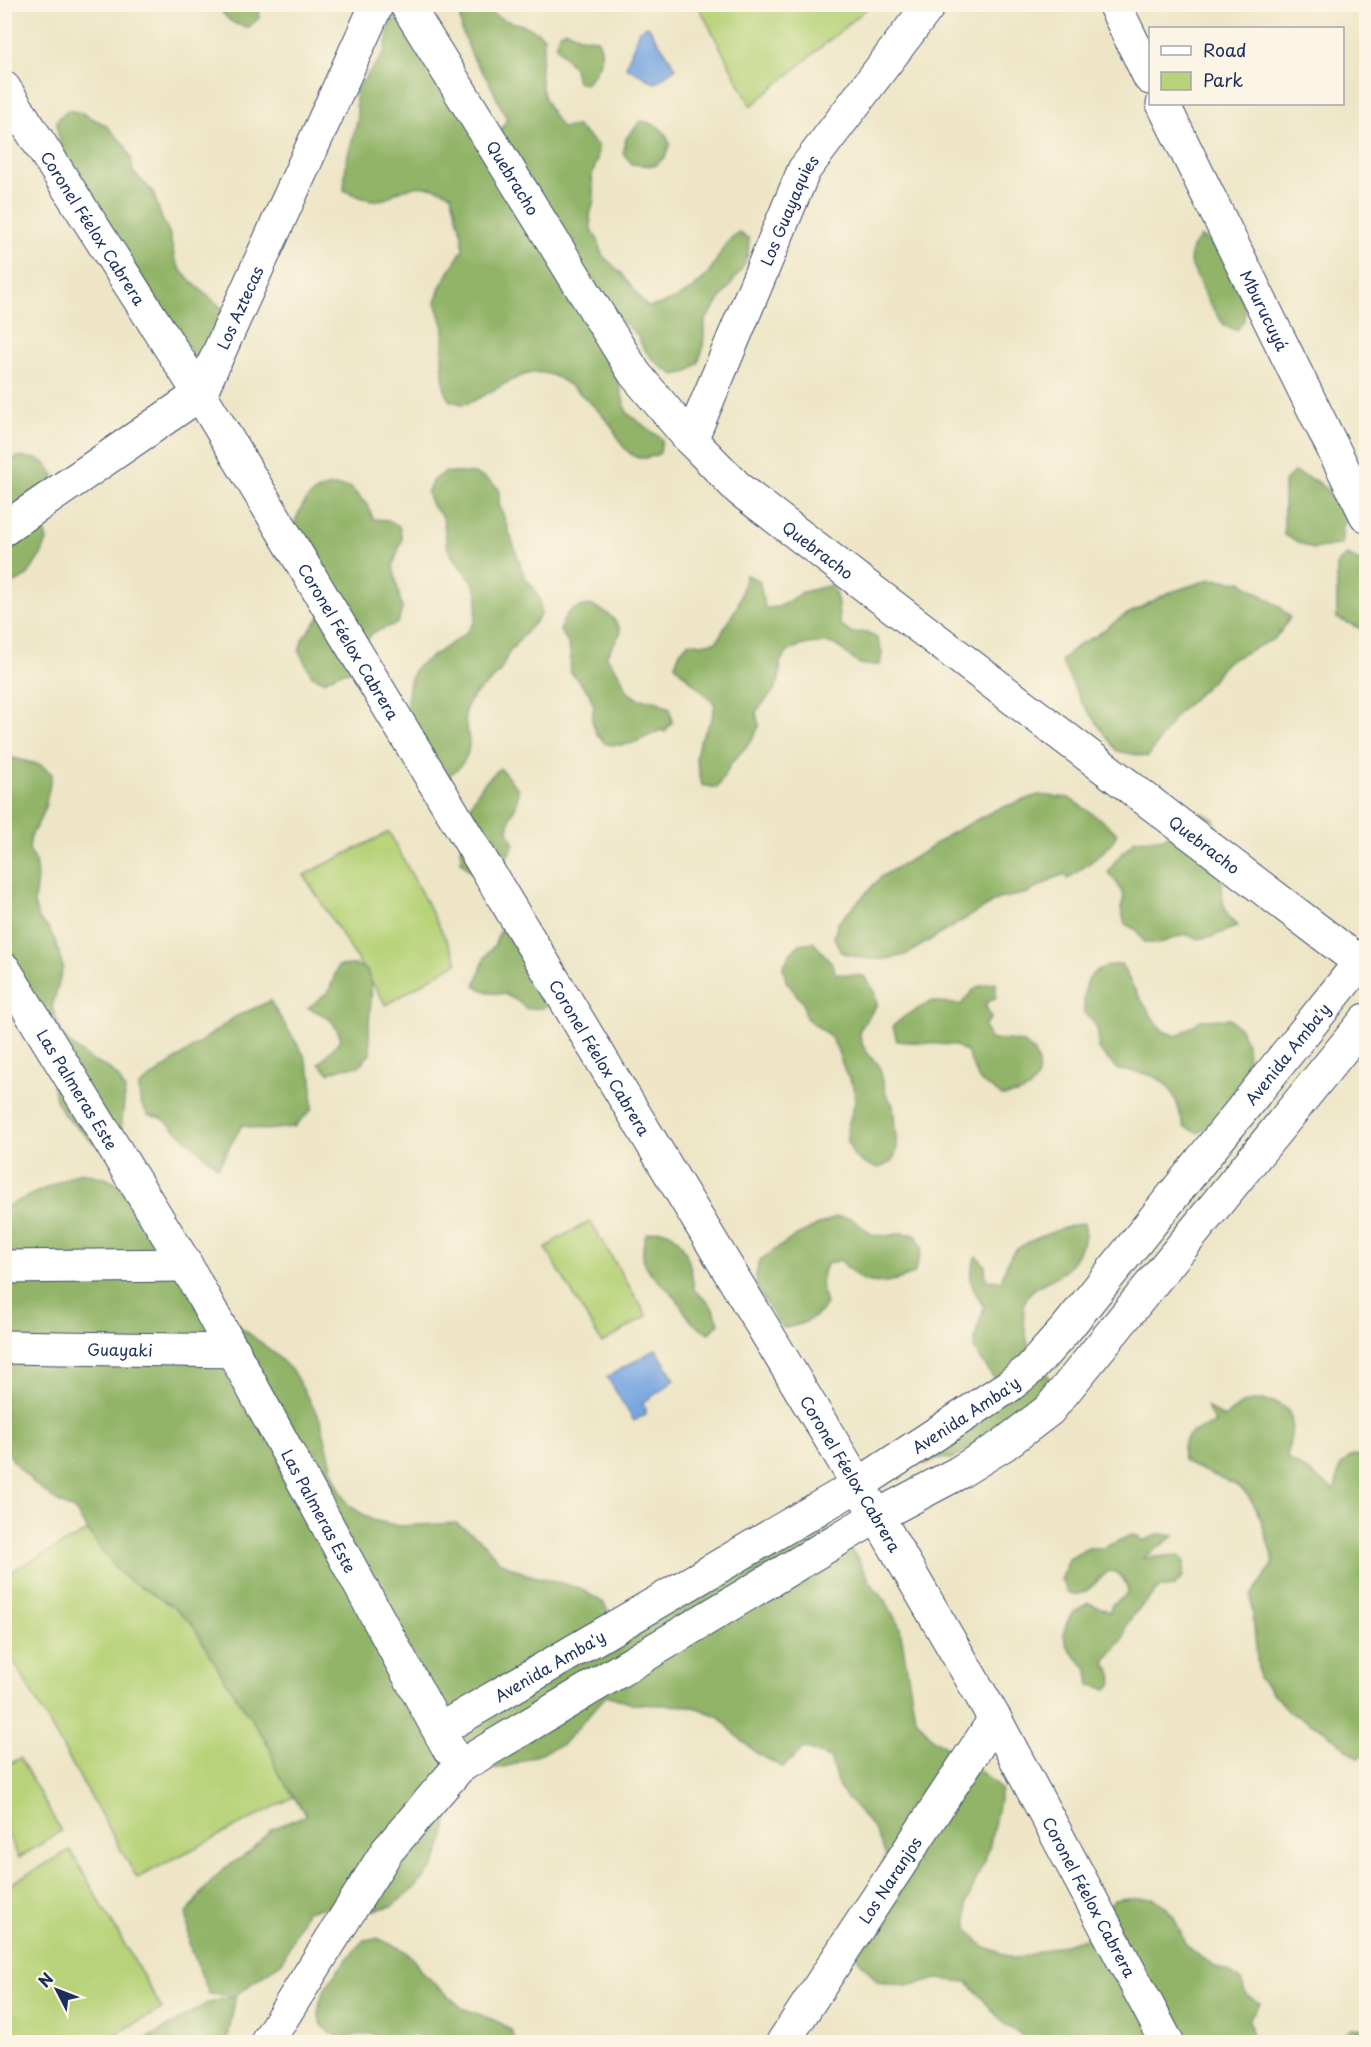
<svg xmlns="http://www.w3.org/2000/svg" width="1371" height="2047" font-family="'Playpen Sans',sans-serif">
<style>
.green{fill:#b7d278;stroke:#69806b;stroke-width:1.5}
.forest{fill:#91b468;stroke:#567263;stroke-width:1.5}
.water{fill:#77a6e0;stroke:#496a9f;stroke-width:1.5}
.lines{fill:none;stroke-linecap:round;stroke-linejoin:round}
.minor-casing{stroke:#3a4a6d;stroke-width:35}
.minor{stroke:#fff;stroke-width:33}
.labels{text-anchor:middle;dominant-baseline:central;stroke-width:4.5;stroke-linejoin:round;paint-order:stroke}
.street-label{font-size:16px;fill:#1b2f5e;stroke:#fcf5e5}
</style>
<rect width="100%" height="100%" fill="#fcf5e5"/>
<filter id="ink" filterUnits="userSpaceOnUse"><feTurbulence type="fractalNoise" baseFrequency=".0167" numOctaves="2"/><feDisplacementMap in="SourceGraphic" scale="12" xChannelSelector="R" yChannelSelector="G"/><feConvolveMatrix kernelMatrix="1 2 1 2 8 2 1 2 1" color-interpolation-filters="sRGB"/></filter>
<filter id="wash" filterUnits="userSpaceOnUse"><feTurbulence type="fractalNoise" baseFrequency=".008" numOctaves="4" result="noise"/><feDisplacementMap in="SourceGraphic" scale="24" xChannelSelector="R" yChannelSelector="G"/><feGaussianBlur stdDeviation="1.35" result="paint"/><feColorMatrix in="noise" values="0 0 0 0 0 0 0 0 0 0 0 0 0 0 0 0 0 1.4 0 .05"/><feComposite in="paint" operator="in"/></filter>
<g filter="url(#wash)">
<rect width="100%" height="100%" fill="#ede5c5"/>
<!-- green -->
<g class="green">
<path d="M698,5H871L751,106Z"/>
<path d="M389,832L458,962L386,1005L304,875Z"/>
<path d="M590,1221L647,1316L602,1343L546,1249L556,1240Z"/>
<path d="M143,1502L311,1788L137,1878L5,1646L4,1575Z"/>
<path d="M20,1758L61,1831L19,1858L5,1828L4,1767Z"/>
<path d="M70,1850L162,2009L101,2042H5V1887Z"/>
</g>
<!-- forest -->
<g class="forest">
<path d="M217,5H260L259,18L249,27C231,25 227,19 217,5Z"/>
<path d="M468,5H483C504,28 522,18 544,37C544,48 542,56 541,66C539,92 547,108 562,128L577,126L598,146L597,161L592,175L594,201L590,215L591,229L598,240L602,255L622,274L647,307C674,303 699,289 713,266C723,250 723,244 738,232L749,239L748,254L743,267L705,321L703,348L698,363L688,372L675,375L663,368L653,359L644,349L637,335L626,324L614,317L615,371L627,413L662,439L660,453C652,457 642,461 634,456C621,449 617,433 609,423C597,408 573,385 556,377C531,364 510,382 488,393C480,397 472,404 462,404C458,403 453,401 449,400L444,387L442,357L444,328L436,302L440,287L463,249L462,235L451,194C434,185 415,184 397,192C393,194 389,198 384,199C371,203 355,195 344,190L346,162L358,119L355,91L384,54L390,24L401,13L500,132L507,119L488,80L473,58L462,31L460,18Z"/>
<path d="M567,30L579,37L597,39C608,57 597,71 585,84L577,82L574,68L556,46L560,33Z"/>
<path d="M68,110L82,113L106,125L125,146L131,158L133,172L153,192L162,219L169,232L175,260L182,272L192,282L223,309L212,384L65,160L58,134L57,120Z"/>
<path d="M641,121C657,124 664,128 670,144L665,157L654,166L632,164L623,153L626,138Z"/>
<path d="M1201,237L1214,244L1224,253L1245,306L1244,321L1236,330L1224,325L1208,301L1190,262L1192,247Z"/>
<path d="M18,457C37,458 44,458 54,475L39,513L47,541L42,553L27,576L15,583L5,584V460Z"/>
<path d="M445,472C471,475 478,469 499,489V503L525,578L534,588L540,601L541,615C530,628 518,640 508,654C505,659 504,666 500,671C491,685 472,691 466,708C462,716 467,727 468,735C473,758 457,774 438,780L406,710L410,682L415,668L465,634L475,622L478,594L472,581L454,559L447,546L443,517L433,507L427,493L433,480Z"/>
<path d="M1294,472L1318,482L1334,498L1347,517L1342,530V544L1313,549L1284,535V482Z"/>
<path d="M330,486L350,487L368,506L373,519L387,520L399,526L402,539L393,566L402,609L398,623L372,633L351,670L337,674L324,681L312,676L299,651L303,638L321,615L295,522C302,503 310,491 330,486Z"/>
<path d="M1347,555L1366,564V631L1337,618V564Z"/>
<path d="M746,575L759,580L765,608L779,607L803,592L831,585C840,599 837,609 840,625L851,633L865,632L877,638L882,652L880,665C848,667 857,657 835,645C824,640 798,644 789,651C786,654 783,658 780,662C782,689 771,692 756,712L759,726L752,740L732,762L717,788L702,785L696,757L699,743L712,718L715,705C703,690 687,679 675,665L680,652L689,642L702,644L717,641L738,605Z"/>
<path d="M1211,579L1242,582L1280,607L1290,617L1283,629L1274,639L1226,662L1212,681L1177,714L1148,757L1117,751L1081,701L1061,661L1079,644L1094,637L1122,617L1168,593Z"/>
<path d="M590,605C606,611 615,617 621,632L606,656L622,678L627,692L638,699L654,700L670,708L672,722L665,732L661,730C639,740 632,748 606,744L596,733L592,720L594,706L589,693L570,671C572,654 571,644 560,631C565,611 571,608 590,605Z"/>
<path d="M13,758L41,765L52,774L44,812L31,836L29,849L35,861L37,877L34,904L38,918L48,928L55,940L63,967L52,1007L62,1034L71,1045L94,1062L108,1068L118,1077L125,1090L121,1132L94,1143L64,1115L57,1103L53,1088L52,1059L5,957L4,760Z"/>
<path d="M500,768L518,789L517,803L510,818L508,831L514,845C501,869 496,868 471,872L461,862C459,842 467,806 480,789C485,781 493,775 500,768Z"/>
<path d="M1038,795L1069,798L1107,824L1117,834C1106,855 1086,864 1068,879L1066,874L1054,878L1028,893L998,899L907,954C884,962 862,961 840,951L834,937L838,923L882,876L922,853L950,834L995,810Z"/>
<path d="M1202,813L1214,819L1218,833L1215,846L1224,874L1222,887L1223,902L1228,916L1238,926L1212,937L1197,939L1185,934L1158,944L1144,942L1137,930L1125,924L1121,909L1124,896L1117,883L1108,873L1116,860L1135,840L1164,838L1188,817Z"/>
<path d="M501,928L521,929L554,1003L542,1008L527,1009L516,1000L504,994L490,993L475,986L485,957L495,944Z"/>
<path d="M813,942L831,962L836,974L864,976L874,991L877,1004L859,1031L862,1044L869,1056L879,1065L886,1094L893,1105L897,1149L892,1162L879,1168L865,1164L854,1156L848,1143L847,1129L855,1102L854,1087L846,1074L837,1049L830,1036L806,1018L803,1003L786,981L783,967L790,954L800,944Z"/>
<path d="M1121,964L1133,987L1154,1020L1163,1031L1177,1036L1201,1020L1230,1019L1241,1030L1246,1042L1248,1056L1244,1069L1243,1083L1210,1126L1198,1133L1184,1127C1181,1118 1179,1107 1175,1099C1165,1073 1141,1072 1118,1070L1098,1049C1099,1031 1099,1025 1084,1013C1083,983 1086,967 1121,964Z"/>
<path d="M355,965L367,970C375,992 370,1002 369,1024C369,1034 370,1044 370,1054L359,1066L343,1068L329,1073L319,1064L341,1039C333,1018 328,1016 308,1008L329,991L338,966Z"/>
<path d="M996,983V997L985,1004L991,1018L984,1026L991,1040C1001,1039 1010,1039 1020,1042C1039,1048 1045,1075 1030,1088C1022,1094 1011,1095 1002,1096L979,1080L967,1052L955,1045L897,1041L893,1026L905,1016L932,1001L961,1005C971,990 978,984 996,983Z"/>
<path d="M270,1001L304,1055L312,1079V1109L294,1127L263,1130L242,1125L218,1167L162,1118L148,1115L140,1101L139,1086L235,1017Z"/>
<path d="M80,1172L108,1179L135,1194L230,1319L273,1352L293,1372L321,1421L335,1479L348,1505L372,1520L399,1526L456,1523L480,1539L500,1562L526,1574L579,1588L604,1603L611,1618L814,1521L839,1536L858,1559L870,1582L887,1603L900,1628L915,1717L932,1738L980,1771L1001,1790L989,1849L967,1902L968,1930L983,1946L1015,1959L1092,1936L1104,1911L1114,1900L1128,1898H1154L1165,1906L1174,1917L1185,1943L1195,1953L1218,1968L1231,1973L1241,1981L1246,1995L1260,2003L1249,2019L1251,2034L1258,2042H1023L1021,2034L1005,2025L968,1982L937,1979L906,1986L878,1982L858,1959L851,1933L886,1856L874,1829L839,1788L830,1758L804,1748L783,1767L758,1754L737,1736L718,1716L691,1706L632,1704L607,1695L563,1744L512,1765L485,1771L462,1783L448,1809L445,1837L434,1866L416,1887L392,1906L365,1912L337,1905L306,1911L282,1962L236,1995L227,2042H142L206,2004L234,1996L209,1994L189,1943L187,1914L204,1890L223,1869L250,1852L272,1829L306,1815L277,1772L269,1746L222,1675L192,1624L172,1606L125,1578L106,1557L75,1511L53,1499L32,1481L13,1461L5,1447V1207Z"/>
<path d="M836,1217L850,1218L873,1235L887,1236L902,1233L916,1235L922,1248L914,1274C898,1280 875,1288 858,1277C852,1272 846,1266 840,1260L827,1264C818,1278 821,1288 826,1304C817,1319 799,1326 782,1328L757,1289L756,1274L760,1260L797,1235Z"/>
<path d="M1084,1223C1087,1232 1085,1240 1080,1248C1077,1255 1073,1262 1068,1268C1056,1281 1032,1283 1025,1301C1021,1313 1026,1347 1034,1358C1042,1369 1055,1377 1049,1393C1039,1416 974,1446 951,1459L937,1458L925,1464L917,1452L998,1384L974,1349L976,1334L984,1307C972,1289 965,1277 977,1256L985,1266L986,1280L1001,1281C1004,1272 1007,1262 1012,1254C1021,1242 1068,1225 1084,1223Z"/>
<path d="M659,1230C663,1231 670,1232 673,1235C688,1246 692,1273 694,1290C707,1300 714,1307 719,1323L710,1333C688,1325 688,1314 675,1297C655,1274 635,1271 646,1234Z"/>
<path d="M1263,1400C1303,1405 1291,1429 1287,1458L1325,1483L1334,1491C1342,1472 1331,1471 1353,1455L1366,1456V1754L1358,1758L1324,1730L1289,1712L1259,1678L1251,1596L1274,1562C1265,1536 1260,1498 1234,1484C1217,1475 1199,1472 1183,1460C1180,1431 1193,1432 1215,1424L1207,1407L1224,1418C1239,1405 1243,1401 1263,1400Z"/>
<path d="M1161,1534L1174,1536L1143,1558L1179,1555L1184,1562L1183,1577L1173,1587H1160L1135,1613L1127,1624L1124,1638L1106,1659V1666C1112,1672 1114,1676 1112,1685L1106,1689L1090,1685C1089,1681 1089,1675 1088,1671C1086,1665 1079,1661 1075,1656C1055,1636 1065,1614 1089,1603L1110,1612L1111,1605L1124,1597L1128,1590C1124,1579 1122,1573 1109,1571C1095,1580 1087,1599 1068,1593L1061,1580L1069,1559L1088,1548H1103L1131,1535L1138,1536L1142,1541Z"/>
<path d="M377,1938L403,1950L413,1959L420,1970L462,2008L499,2022L511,2030L516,2042H433L415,2035L400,2040H385L372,2033L357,2035L343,2039C339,2037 333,2035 330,2033C296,2007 347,1960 364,1940Z"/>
<path d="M1352,2028L1366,2029V2042H1335L1341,2036Z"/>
</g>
<!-- water -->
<g class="water">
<path d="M648,26L676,68L655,83L626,67L639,30Z"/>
<path d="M656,1349L675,1380L643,1403L646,1414L634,1421L607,1377Z"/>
</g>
</g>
<g filter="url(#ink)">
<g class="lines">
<defs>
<g id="minor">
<path id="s1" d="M406,4L635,374L691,440L740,490L1366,967"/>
<path d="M1114,4L1150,78"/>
<path id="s2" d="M4,88L200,394L877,1516L995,1719L1167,2042"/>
<path id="s3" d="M1163,104L1366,515"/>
<path id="s4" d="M691,440L804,170L930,4"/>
<path id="s5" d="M4,529L200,394L377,4"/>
<path id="s6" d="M4,969L186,1265L449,1749"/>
<path d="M4,1267L186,1265"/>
<path id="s7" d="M4,1347L234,1351"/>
<path id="s8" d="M439,1730L858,1485L1009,1386L1030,1369L1066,1329L1366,955"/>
<path d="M267,2042L387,1851L459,1767L877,1516L958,1473L1003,1445L1049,1410L1366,1020"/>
<path id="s9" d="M783,2042L995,1719"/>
</g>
</defs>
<!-- minor casing -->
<use href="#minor" class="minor-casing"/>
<!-- minor -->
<use href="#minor" class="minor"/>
</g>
</g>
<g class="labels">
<!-- street labels -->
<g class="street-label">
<text stroke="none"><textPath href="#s1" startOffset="204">Quebracho</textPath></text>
<text stroke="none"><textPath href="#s4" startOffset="250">Los Guayaquies</textPath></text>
<text stroke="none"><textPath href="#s2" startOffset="166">Coronel Féelox Cabrera</textPath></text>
<text stroke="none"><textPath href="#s5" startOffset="333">Los Aztecas</textPath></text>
<text stroke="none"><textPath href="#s3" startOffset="230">Mburucuyá</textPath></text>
<text stroke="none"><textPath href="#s1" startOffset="690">Quebracho</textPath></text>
<text stroke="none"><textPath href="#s2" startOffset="652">Coronel Féelox Cabrera</textPath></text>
<text stroke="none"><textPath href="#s1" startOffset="1176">Quebracho</textPath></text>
<text stroke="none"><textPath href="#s8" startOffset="1100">Avenida Amba'y</textPath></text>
<text stroke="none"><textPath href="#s2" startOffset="1138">Coronel Féelox Cabrera</textPath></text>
<text stroke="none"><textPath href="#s6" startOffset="141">Las Palmeras Este</textPath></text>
<text stroke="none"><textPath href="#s7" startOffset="116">Guayaki</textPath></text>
<text stroke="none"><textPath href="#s8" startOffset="614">Avenida Amba'y</textPath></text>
<text stroke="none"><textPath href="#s2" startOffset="1624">Coronel Féelox Cabrera</textPath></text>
<text stroke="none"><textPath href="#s6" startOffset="627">Las Palmeras Este</textPath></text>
<text stroke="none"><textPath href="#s8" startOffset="128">Avenida Amba'y</textPath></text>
<text stroke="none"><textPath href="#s9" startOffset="194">Los Naranjos</textPath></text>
<text stroke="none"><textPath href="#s2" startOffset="2110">Coronel Féelox Cabrera</textPath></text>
</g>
</g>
<!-- margin -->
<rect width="1371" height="2047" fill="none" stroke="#fcf5e5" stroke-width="24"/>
<!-- legend -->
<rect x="1149" y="27" width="195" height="78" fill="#fcf5e5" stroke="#a2a6af" stroke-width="1.5"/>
<rect x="1161" y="46" width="30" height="9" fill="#ffffff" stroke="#a2a6af" stroke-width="1.5"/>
<text x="1203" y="57" font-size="18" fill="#1b2f5e">Road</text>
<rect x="1161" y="72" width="30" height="18" fill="#b7d278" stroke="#a2a6af" stroke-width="1.5"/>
<text x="1203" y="87" font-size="18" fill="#1b2f5e">Park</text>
<!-- north arrow -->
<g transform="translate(57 1990) rotate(312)" stroke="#fcf5e5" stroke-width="4.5" paint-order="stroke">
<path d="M0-4.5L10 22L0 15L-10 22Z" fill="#1b2f5e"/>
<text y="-9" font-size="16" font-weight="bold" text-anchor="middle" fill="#1b2f5e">N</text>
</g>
</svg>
